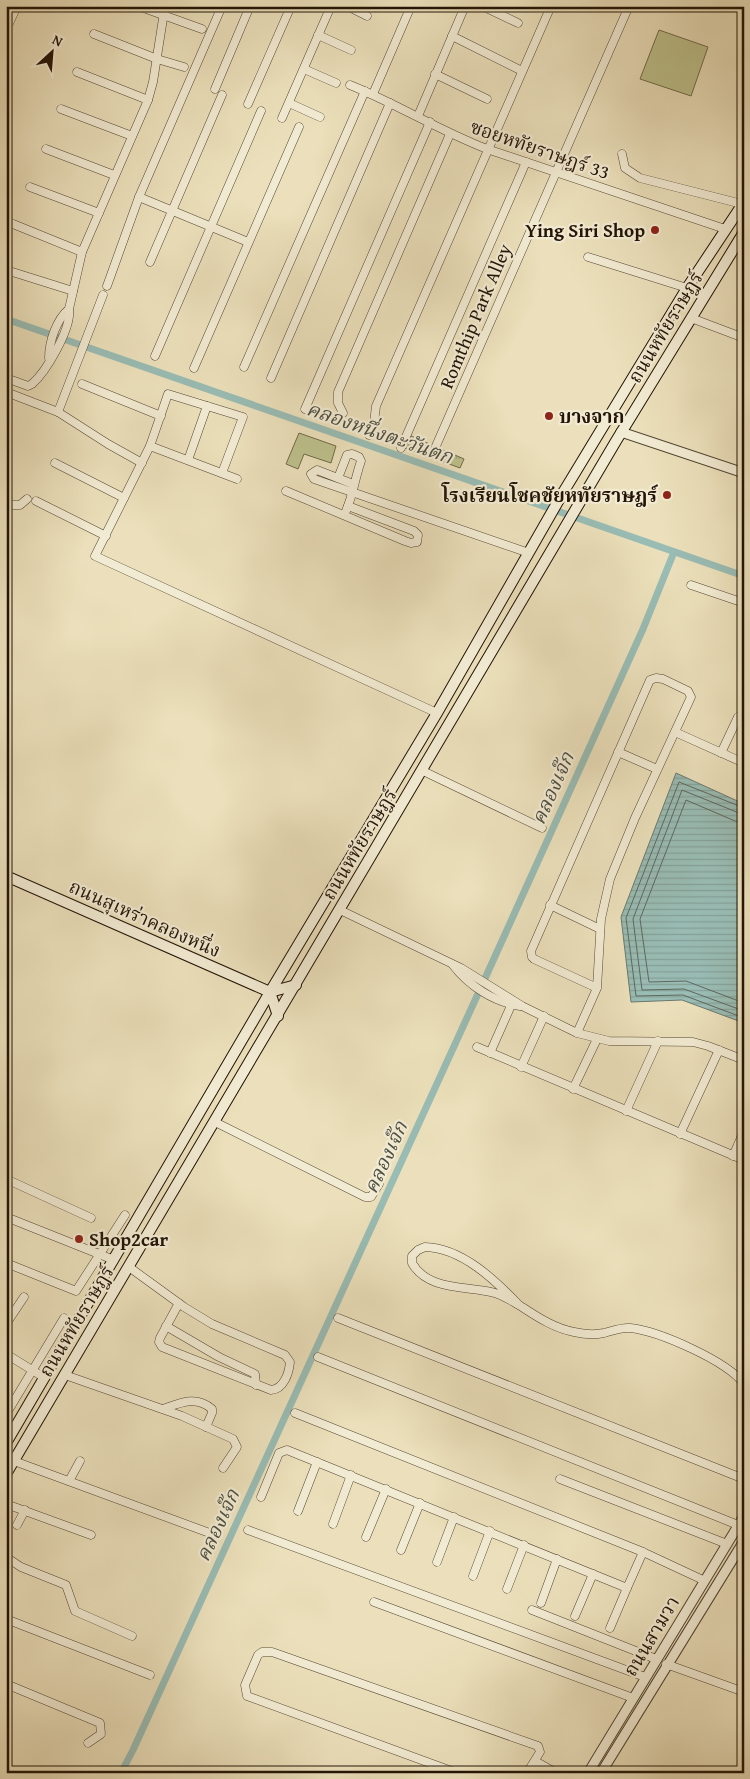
<svg xmlns="http://www.w3.org/2000/svg" width="750" height="1779" font-family="'Gentium Book Plus','Noto Serif Thai',serif">
<style>
.grass{fill:#bdc18c;stroke:#706a49}
.park{fill:url(#park-tufts);stroke:#706a49}
.water{fill:url(#water-rules);stroke:#69796e}
.lines{fill:none;stroke-linecap:round;stroke-linejoin:round}
.shore{stroke:#5e685d;stroke-width:1}
.canal{stroke:#99bcb4;stroke-width:7}
.minor-casing{stroke:#544733;stroke-width:9}
.tertiary-casing{stroke:#544733;stroke-width:11}
.secondary-casing{stroke:#221406;stroke-width:12}
.minor{stroke:#f2ebd3;stroke-width:8}
.tertiary{stroke:#f2ebd3;stroke-width:9}
.secondary{stroke:#f2ebd3;stroke-width:10}
.poi-dot{fill:#8f2418;stroke:#f2ebd3;stroke-width:2}
.labels{text-anchor:middle;dominant-baseline:central;stroke-width:4.5;stroke-linejoin:round;paint-order:stroke}
.street-label{font-size:19px;fill:#221406;stroke:#f2ebd3}
.poi-label{font-size:19px;font-weight:bold;fill:#221406;stroke:#f2ebd3;text-anchor:end}
.water-label{font-size:20px;font-style:italic;fill:#4c4f43;stroke:#f2ebd3}
</style>
<defs>
<pattern id="park-tufts" width="24" height="20" patternUnits="userSpaceOnUse" patternTransform="scale(1.25)"><rect width="24" height="20" fill="#bdc18c"/><path d="M3 7l-1-3M5 7V3M7 7l1-3M15 17l-1-3M17 17v-4M19 17l1-3" fill="none" stroke="#a2a577"/></pattern>
<pattern id="water-rules" width="6" height="5" patternUnits="userSpaceOnUse" patternTransform="scale(1.25)"><rect width="6" height="5" fill="#99bcb4"/><path d="M0 2.5h6" fill="none" stroke="#84a199"/></pattern>
</defs>
<rect width="100%" height="100%" fill="#ebe0bb"/>
<filter id="stains"><feTurbulence type="fractalNoise" baseFrequency=".004" numOctaves="4"/><feColorMatrix values="0 0 0 0 .2 0 0 0 0 .09 0 0 0 0 .02 0 0 0 .5 -.17"/></filter>
<radialGradient id="worn" r=".72"><stop offset=".6" stop-color="#630" stop-opacity="0"/><stop offset="1" stop-color="#630" stop-opacity=".3"/></radialGradient>
<!-- grass -->
<g class="grass">
<path d="M659,30L708,47L691,96L640,79Z"/>
<path d="M299,433L336,446L331,463L304,454L298,469L286,464Z"/>
</g>
<!-- park -->
<path class="park" d="M409,435L464,459L460,468L403,447Z"/>
<!-- water -->
<path class="water" d="M676,773L744,804V1023L682,1000L631,1002L621,917Z"/>
<g class="lines">
<!-- shore -->
<g class="shore">
<path d="M744,808L679,782L626,918L636,996L683,995L744,1018"/>
<path d="M744,815L682,790L633,919L642,990L684,989L744,1011"/>
<path d="M744,822L735,821L686,800L640,919L649,982L686,981L744,1003"/>
</g>
<!-- canal -->
<g class="canal">
<path d="M6,319L744,576"/>
<path d="M121,1773L133,1750L487,974L643,629L674,552"/>
</g>
<defs>
<g id="minor">
<path d="M138,6L202,29"/>
<path d="M347,6L367,16"/>
<path d="M482,6L518,23"/>
<path d="M6,30L17,6"/>
<path d="M94,34L157,59L184,67"/>
<path d="M318,35L351,50"/>
<path d="M452,36L522,71"/>
<path d="M304,69L336,83"/>
<path d="M77,72L148,100"/>
<path d="M435,74L487,99"/>
<path d="M350,85C397,104 440,131 487,149L725,229"/>
<path d="M215,89L250,6"/>
<path d="M373,94L411,6"/>
<path d="M289,103L320,117"/>
<path d="M248,104L291,6"/>
<path d="M61,109L132,136"/>
<path d="M418,116L465,6"/>
<path d="M282,118L331,6"/>
<path d="M46,149L114,175"/>
<path d="M622,154L625,168L640,178L742,204"/>
<path d="M30,187L99,213"/>
<path d="M139,197L248,242"/>
<path d="M13,224L82,252"/>
<path d="M588,257L687,288"/>
<path d="M150,262L222,95"/>
<path d="M6,270L73,291"/>
<path d="M107,286L139,197L222,6"/>
<path d="M691,318L744,338"/>
<path d="M155,356L261,111"/>
<path d="M49,358C49,342 56,320 69,309"/>
<path d="M244,367L365,91"/>
<path d="M194,368L299,127"/>
<path d="M6,378L28,386L32,384C46,372 72,328 69,309L82,252L148,100L153,82L165,6"/>
<path d="M271,378L390,103"/>
<path d="M82,384L161,416"/>
<path d="M6,392L58,412L108,444L142,463"/>
<path d="M305,409L430,122"/>
<path d="M58,412L103,295"/>
<path d="M343,413L338,403V392L450,134"/>
<path d="M369,435L374,423L376,406L551,6"/>
<path d="M150,446L168,394L243,417L222,473"/>
<path d="M436,446L629,6"/>
<path d="M401,448L526,162"/>
<path d="M188,460L207,406"/>
<path d="M55,463L124,498"/>
<path d="M338,478L347,455L352,454L359,457L361,461C355,478 353,495 346,511"/>
<path d="M237,479L150,446L95,556L437,713"/>
<path d="M353,484L317,470L311,474L314,479L529,553"/>
<path d="M286,491L405,541L411,543L417,542L418,535L414,531L348,506"/>
<path d="M36,501L106,536"/>
<path d="M6,505H20L27,499"/>
<path d="M691,585L744,603"/>
<path d="M675,732L744,763"/>
<path d="M618,752L657,769"/>
<path d="M721,753L738,717"/>
<path d="M423,771L542,828"/>
<path d="M550,905L600,929"/>
<path d="M340,910L461,968L522,1006L577,1033L609,1041L693,1042L708,1046L744,1060"/>
<path d="M453,965C469,986 494,1002 520,1006"/>
<path d="M577,1033L597,988L601,919L610,879L635,818L691,697L688,691L663,679L656,678L650,680L531,951L532,957L534,959L597,988"/>
<path d="M477,1047L744,1160"/>
<path d="M490,1053L513,1001"/>
<path d="M521,1067L544,1016"/>
<path d="M573,1089L597,1039"/>
<path d="M626,1111L658,1041"/>
<path d="M215,1122L365,1197H371L379,1184"/>
<path d="M680,1134L719,1050"/>
<path d="M733,1156L744,1131"/>
<path d="M6,1179L91,1218"/>
<path d="M6,1217L114,1260"/>
<path d="M425,1247C462,1248 495,1280 519,1305C510,1300 501,1294 491,1292C465,1286 427,1290 412,1263V1256L418,1250Z"/>
<path d="M6,1263L76,1291L125,1215"/>
<path d="M129,1267L184,1307L212,1324L285,1355L290,1362C289,1373 284,1389 271,1390L162,1347L159,1342L160,1338L179,1303"/>
<path d="M519,1305C536,1316 553,1328 574,1332C583,1334 594,1335 604,1333C612,1331 621,1327 630,1328C659,1331 727,1361 744,1384"/>
<path d="M338,1318L744,1479"/>
<path d="M6,1324L24,1297"/>
<path d="M166,1326L219,1357L255,1374L256,1385"/>
<path d="M6,1354L45,1378"/>
<path d="M318,1357L738,1525"/>
<path d="M65,1375L182,1416L233,1439L237,1447L223,1468"/>
<path d="M163,1409C180,1403 196,1395 212,1409V1413L206,1427"/>
<path d="M8,1411L64,1318"/>
<path d="M295,1413L643,1552L703,1580"/>
<path d="M14,1461L215,1535"/>
<path d="M560,1479L727,1544"/>
<path d="M69,1481L80,1461"/>
<path d="M261,1497L279,1453L287,1450L627,1588L643,1552"/>
<path d="M6,1504L91,1535"/>
<path d="M298,1511L317,1462"/>
<path d="M333,1524L351,1475"/>
<path d="M17,1525L25,1510"/>
<path d="M248,1530L645,1677"/>
<path d="M366,1537L386,1489"/>
<path d="M401,1550L420,1503"/>
<path d="M6,1557L21,1567L66,1585L75,1611L132,1636"/>
<path d="M437,1562L454,1517"/>
<path d="M473,1576L490,1531"/>
<path d="M507,1589L524,1545"/>
<path d="M374,1602L633,1698"/>
<path d="M541,1603L557,1559"/>
<path d="M532,1610L656,1659"/>
<path d="M575,1616L593,1574"/>
<path d="M6,1619L150,1675"/>
<path d="M610,1628L627,1588"/>
<path d="M666,1664L744,1692"/>
<path d="M6,1684L100,1723L101,1734L88,1743"/>
<path d="M535,1761L556,1773"/>
<path d="M531,1767L541,1773"/>
<path d="M457,1773L247,1696L245,1685L258,1655L262,1652H272L538,1746L540,1752L527,1773"/>
</g>
<g id="tertiary">
<path d="M621,432L744,473"/>
<path d="M588,1773L744,1516"/>
<path d="M601,1773L744,1541"/>
</g>
<g id="secondary">
<path d="M6,876L270,992"/>
<path d="M270,992L296,985"/>
<path d="M270,992L278,1016"/>
<path d="M6,1443L270,992L437,713L564,491L687,288L744,202"/>
<path d="M6,1474L616,441L744,232"/>
</g>
</defs>
<!-- minor casing -->
<use href="#minor" class="minor-casing"/>
<!-- tertiary casing -->
<use href="#tertiary" class="tertiary-casing"/>
<!-- secondary casing -->
<use href="#secondary" class="secondary-casing"/>
<!-- minor -->
<use href="#minor" class="minor"/>
<!-- tertiary -->
<use href="#tertiary" class="tertiary"/>
<!-- secondary -->
<use href="#secondary" class="secondary"/>
</g>
<!-- markers -->
<g class="poi-dot">
<circle cx="655" cy="230" r="5"/>
<circle cx="549" cy="416" r="5"/>
<circle cx="667" cy="495" r="5"/>
<circle cx="79" cy="1239" r="5"/>
</g>
<g class="labels">
<!-- street labels -->
<g class="street-label">
<text transform="translate(540 149) rotate(19)">ซอยหทัยราษฎร์ 33</text>
<text transform="translate(475 316) rotate(-67)">Romthip Park Alley</text>
<text transform="translate(665 327) rotate(-59)">ถนนหทัยราษฎร์</text>
<text transform="translate(359 844) rotate(-59)">ถนนหทัยราษฎร์</text>
<text transform="translate(145 918) rotate(24)">ถนนสุเหร่าคลองหนึ่ง</text>
<text transform="translate(76 1321) rotate(-59)">ถนนหทัยราษฎร์</text>
<text transform="translate(651 1636) rotate(-59)">ถนนสามวา</text>
</g>
<!-- poi labels -->
<g class="poi-label">
<text x="645" y="230">Ying Siri Shop</text>
<text x="559" y="416" text-anchor="start">บางจาก</text>
<text x="657" y="495">โรงเรียนโชคชัยหทัยราษฎร์</text>
<text x="89" y="1239" text-anchor="start">Shop2car</text>
</g>
<!-- water labels -->
<g class="water-label">
<text transform="translate(380 432) rotate(19)">คลองหนึ่งตะวันตก</text>
<text transform="translate(552 788) rotate(-66)">คลองเจ๊ก</text>
<text transform="translate(385 1157) rotate(-65)">คลองเจ๊ก</text>
<text transform="translate(217 1525) rotate(-65)">คลองเจ๊ก</text>
</g>
</g>
<!-- margin -->
<rect width="750" height="1779" fill="none" stroke="#ebe0bb" stroke-width="25"/>
<rect x="8" y="8" width="735" height="1764" fill="none" stroke="#221406" stroke-width="2.5"/>
<rect x="12" y="12" width="725" height="1754" fill="none" stroke="#221406"/>
<!-- north arrow -->
<g transform="translate(52 52) rotate(26)" stroke="#f2ebd3" stroke-width="4" paint-order="stroke">
<path d="M0-4L9 19L0 12L-9 19Z" fill="#221406"/>
<text y="-8" font-size="14" font-weight="bold" text-anchor="middle" fill="#221406">N</text>
</g>
<rect width="100%" height="100%" filter="url(#stains)"/>
<rect width="100%" height="100%" fill="url(#worn)"/>
</svg>
